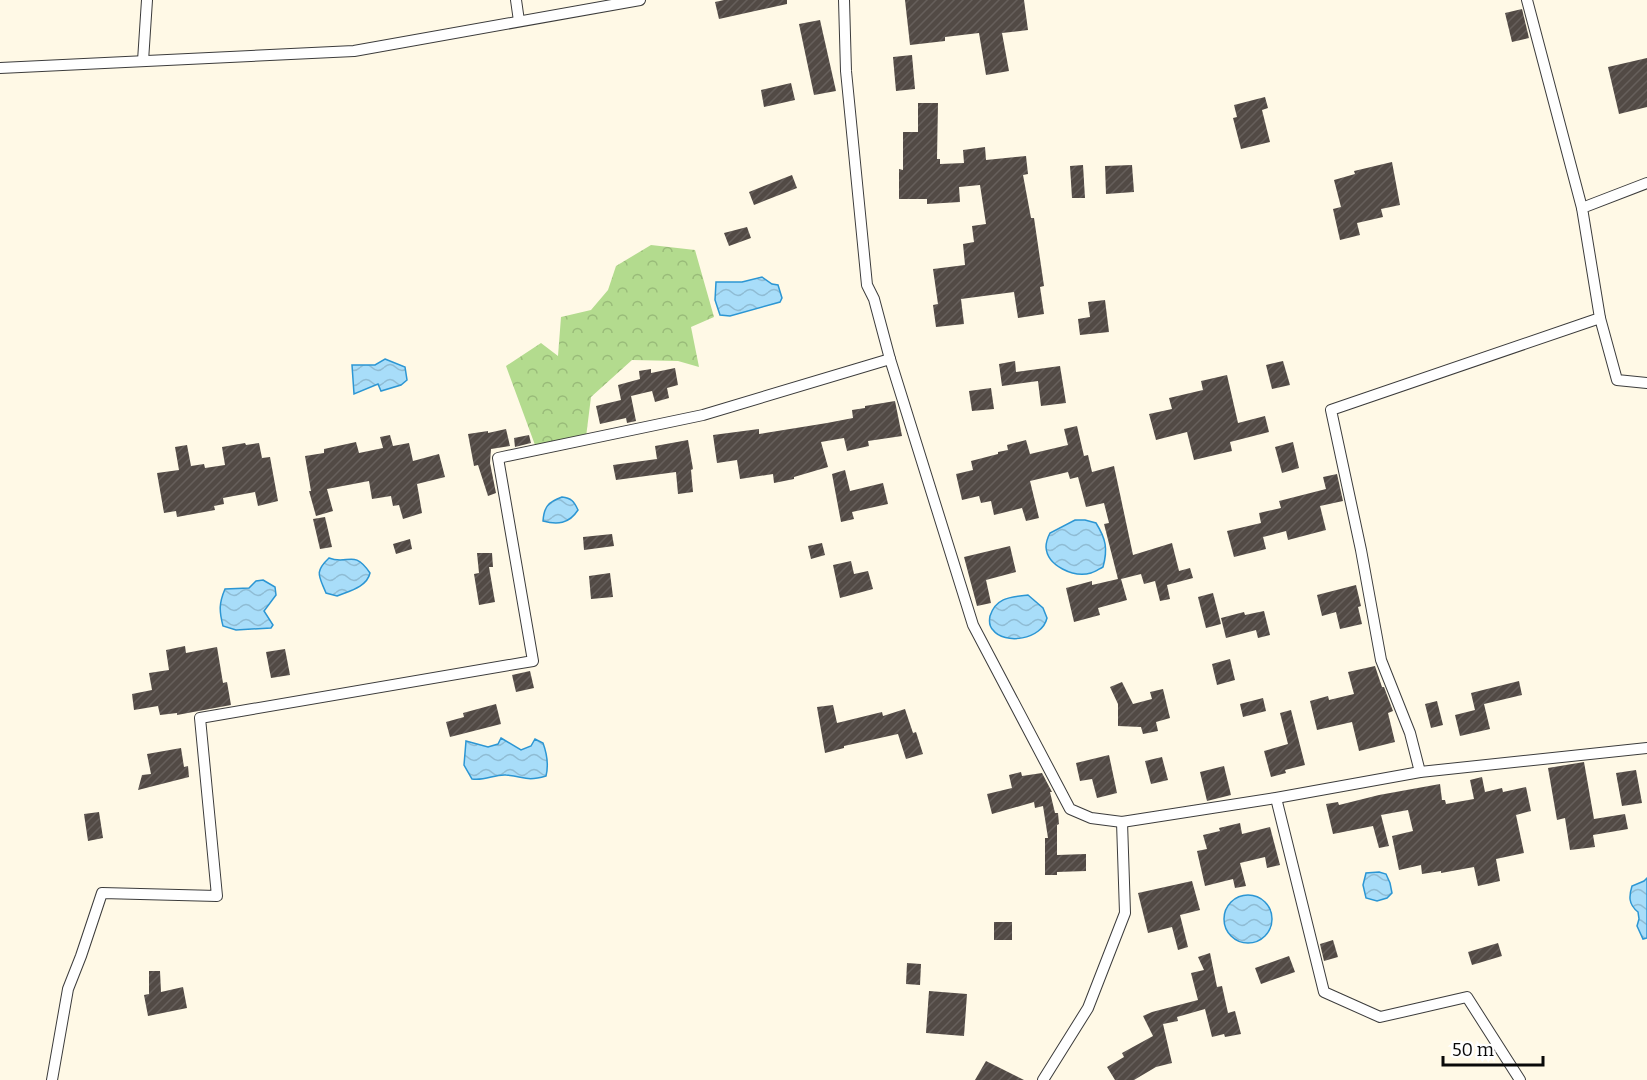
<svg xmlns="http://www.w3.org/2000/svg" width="1647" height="1080" font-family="Bitter,serif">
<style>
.forest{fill:url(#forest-crowns)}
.water{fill:url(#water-waves);stroke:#2c96d3;stroke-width:1.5}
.building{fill:url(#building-hatch)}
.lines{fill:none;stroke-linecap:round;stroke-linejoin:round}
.minor-casing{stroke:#3c3c3c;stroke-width:12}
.minor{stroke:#fff;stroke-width:10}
</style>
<defs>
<pattern id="forest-crowns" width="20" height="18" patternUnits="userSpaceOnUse" patternTransform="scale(1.5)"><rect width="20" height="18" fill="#b3db8e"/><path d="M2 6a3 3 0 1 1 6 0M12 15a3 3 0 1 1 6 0" fill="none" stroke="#99bb79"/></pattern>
<pattern id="water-waves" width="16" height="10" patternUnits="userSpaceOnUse" patternTransform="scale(1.5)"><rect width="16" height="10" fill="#a8ddf9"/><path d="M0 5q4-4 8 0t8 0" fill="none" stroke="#8fbcd4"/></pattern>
<pattern id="building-hatch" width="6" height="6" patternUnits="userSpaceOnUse" patternTransform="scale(1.5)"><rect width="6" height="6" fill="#524a45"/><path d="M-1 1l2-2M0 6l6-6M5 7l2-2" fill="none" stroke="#665f5b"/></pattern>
</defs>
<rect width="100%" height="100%" fill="#fff9e6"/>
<!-- forest -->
<path class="forest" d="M651,245L695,250L714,317L691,327L699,367L678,361L632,360L591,397L586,437L535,445L506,366L541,343L558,356L561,317L591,310L608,290L616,266Z"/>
<!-- water -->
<g class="water">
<path d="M762,277L772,284L778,285L782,298L780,302L730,316L720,315L715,300L716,282H742Z"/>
<path d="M385,359L405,367L407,380L401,385L381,391L378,384L354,394L352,365H375Z"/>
<path d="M562,497C571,498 574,501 578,510C569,524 557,525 543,521C544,507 548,502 562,497Z"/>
<path d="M1075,520H1085L1096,523C1106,539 1108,549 1103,567C1099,569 1095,572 1091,573C1074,578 1047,566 1046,547C1046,543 1048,537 1050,533Z"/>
<path d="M329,558C348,566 353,548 370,573C367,587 349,591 337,596L326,593C319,576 314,572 329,558Z"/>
<path d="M263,580L275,587L276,595L264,611L273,625L271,628L236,630L223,626C219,611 219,603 225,589L249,588L256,581Z"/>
<path d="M1028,595L1043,608L1047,618C1042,640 1004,645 993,630C989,626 989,621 990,616C996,597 1011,597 1028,595Z"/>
<path d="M501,738L521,750L531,746L535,739L543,743C547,754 549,764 546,776C525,782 524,776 506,775C495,774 485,781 472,779L464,765L466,741L488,747L498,744Z"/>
<path d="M1379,872L1386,874L1390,883L1392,893L1387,898L1377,901L1366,898L1363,885L1366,873Z"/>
<path d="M1647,878V938L1643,939L1637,926L1639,919L1638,912C1628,904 1629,896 1632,886L1644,881Z"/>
<circle cx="1248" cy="919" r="24"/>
</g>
<!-- building -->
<g class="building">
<path d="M724,0H787V4L719,19L715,2Z"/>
<path d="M905,0H1024L1028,30L1002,33L1009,71L986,75L979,33L945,37V41L910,45Z"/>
<path d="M1522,9L1529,38L1512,42L1505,13Z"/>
<path d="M820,20L836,91L814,95L799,24Z"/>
<path d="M912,55L915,89L896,91L893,57Z"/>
<path d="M1647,58V107L1619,114L1608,67Z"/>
<path d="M791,83L795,100L764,107L761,90Z"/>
<path d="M1265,97L1268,108L1262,110L1270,142L1241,149L1233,118L1237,117L1234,105Z"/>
<path d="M918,103H938L937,159H940V164L964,163L963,150L985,147L986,160L1026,156L1028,174L1023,175L1031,218H1034L1044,286L1040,287L1044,314L1018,318L1014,292L961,299L964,324L936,327L933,305L938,304L933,269L965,265L963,244L974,242L972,226L986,224L980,185L959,187L960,202L927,204V199H899V169L903,170V132H918Z"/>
<path d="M1392,162L1400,205L1381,209L1383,217L1357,223L1360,235L1340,240L1333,209L1341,207L1334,180L1355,174L1354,171Z"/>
<path d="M1083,165L1085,198H1072L1070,166Z"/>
<path d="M1132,165L1134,192L1106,194L1105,166Z"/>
<path d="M792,175L797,188L754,205L749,192Z"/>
<path d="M747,227L751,238L729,246L724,233Z"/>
<path d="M1105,300L1109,332L1080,335L1078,319L1090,317L1088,302Z"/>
<path d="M1015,361L1016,372L1060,366L1066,403L1041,406L1038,381L1002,386L999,364Z"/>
<path d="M1283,361L1290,385L1272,389L1266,365Z"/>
<path d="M675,368L678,385L667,388L669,398L655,402L652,391L631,396L636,421L627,423L626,418L600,424L596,406L621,400L618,385L640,379L639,371L651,369V373Z"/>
<path d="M1227,375L1238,423L1265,416L1269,432L1230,442L1232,451L1194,460L1187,432L1156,440L1149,414L1172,409L1169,398L1203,390L1201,381Z"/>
<path d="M991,388L994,409L972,411L969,391Z"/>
<path d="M895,401L902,436L868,441L869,446L847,451L844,438L821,442L828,467L794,477V479L774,483L773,474L740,479L737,460L717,463L713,435L759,429V434L827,423L853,418L852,410L865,408V406Z"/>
<path d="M1077,426L1084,456L1088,455L1092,472L1114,466L1133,555L1172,543L1179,571L1190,568L1193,578L1167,585L1170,599L1160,601L1155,581L1144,584L1141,574L1121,579L1127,600L1098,608L1100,615L1074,622L1066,588L1092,581V585L1118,579L1104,524L1109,523L1104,503L1086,507L1078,477L1070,479L1068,472L1030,481L1039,518L1026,521L1022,508L994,515L991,501L981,503L979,496L962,500L956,474L973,470L971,461L998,454V452L1008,450L1007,445L1026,440L1030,454L1068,445L1064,429Z"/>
<path d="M506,429L510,446L491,449L490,463L496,493L488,496L478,465L474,466L468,434L488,431V433Z"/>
<path d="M390,435L393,446L409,443L413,461L439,454L445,477L417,484L422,513L403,519L399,505L393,506L391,496L372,499L369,481L327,489L333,511L316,516L309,491H311L305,456L324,453V449L356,442L359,453L383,448L380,437Z"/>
<path d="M529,435L531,443L515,447L514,438Z"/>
<path d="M688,440L693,469L691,470L693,492L678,494L676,472L616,480L613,465L657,459L655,446Z"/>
<path d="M1293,442L1299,468L1282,473L1275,447Z"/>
<path d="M245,443L246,445L259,443L262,458L270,457L278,501L258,506L255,492L223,498L224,504L214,506L215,510L177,517L176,511L164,513L157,473L179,470L175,447L187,445L191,466L204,464L205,468L225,465L222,447Z"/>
<path d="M845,470L850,491L883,483L888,504L852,512L854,519L841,522L832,474Z"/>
<path d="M1337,474L1343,501L1320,506L1326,530L1288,540L1286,531L1263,537L1266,549L1234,557L1227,531L1261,523L1259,513L1281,508L1279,501L1326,489L1323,477Z"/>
<path d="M325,517L332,547L320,549L313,519Z"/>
<path d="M612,534L614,546L584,550L583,537Z"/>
<path d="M410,539L412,549L396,554L393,544Z"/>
<path d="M822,543L825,555L811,559L808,546Z"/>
<path d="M1010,546L1016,572L986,580L991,603L977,606L964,557Z"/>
<path d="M477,553H492L493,567H489L495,602L479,605L474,574L479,573Z"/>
<path d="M851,561L854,574L868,571L873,589L840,598L833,565Z"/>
<path d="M610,573L613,597L591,599L589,576Z"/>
<path d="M1356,585L1361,606L1358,607L1362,624L1340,629L1336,612L1322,616L1317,595Z"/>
<path d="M1213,593L1221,624L1206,628L1198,597Z"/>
<path d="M1264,611L1270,635L1258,638L1256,630L1226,638L1221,618L1244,612L1245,615Z"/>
<path d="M185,646L186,653L217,647L223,683L227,682L231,705L177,715V713L160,715L158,706L134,710L132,694L152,690L149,673L169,670L166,650Z"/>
<path d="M285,649L290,675L271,678L266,652Z"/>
<path d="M1230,659L1235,680L1217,685L1212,664Z"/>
<path d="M1375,666L1382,687H1384L1393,711L1388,713L1395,742L1359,751L1352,722L1317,730L1310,701L1328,696L1329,700L1354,694L1348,672Z"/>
<path d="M530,671L534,688L516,692L512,675Z"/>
<path d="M1519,681L1522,695L1484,704L1490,729L1460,736L1455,715L1475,710L1471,693Z"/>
<path d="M1122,682L1133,704L1152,699L1150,692L1163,689L1170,718L1156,722L1158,731L1143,734L1141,727L1118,726V704L1110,687Z"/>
<path d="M1263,698L1266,711L1243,717L1240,704Z"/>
<path d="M1437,701L1443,725L1431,728L1425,704Z"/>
<path d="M496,704L501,724L450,737L446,722L464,717L463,713Z"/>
<path d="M833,705L837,723L882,712L883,716L905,709L913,733L916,732L923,754L906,759L898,734L844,746V748L825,753L817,707Z"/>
<path d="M1291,710L1305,765L1285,770L1286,773L1271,777L1264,751L1288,744L1280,713Z"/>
<path d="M181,748L184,767L188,766L189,777L138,790L142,775L151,774L147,754Z"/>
<path d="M1109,755L1117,793L1097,798L1092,779L1080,781L1076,763Z"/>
<path d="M1162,757L1168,780L1151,784L1145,761Z"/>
<path d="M1584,762L1594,819L1625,814L1628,829L1593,835L1595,847L1570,850L1565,818L1557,820L1548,768Z"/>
<path d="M1224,766L1231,795L1207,801L1200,772Z"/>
<path d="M1636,770L1642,803L1622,806L1616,773Z"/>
<path d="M1021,772L1022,776L1042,773L1052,792H1050L1055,813H1058L1059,824L1057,825V855L1086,854V871L1057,872V875H1045V838H1048L1043,806L1035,808L1034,802L992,814L987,794L1012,788L1009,775Z"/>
<path d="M1482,777L1485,792L1502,788L1503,792L1526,787L1531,811L1516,815L1524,853L1496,859L1500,881L1478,886L1474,867L1441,873V871L1422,874L1421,865L1399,870L1392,836L1413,831L1408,810L1381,815L1389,846L1379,848L1373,826L1333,834L1326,804L1338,802L1339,805L1379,795L1440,784L1442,800H1445L1446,804L1474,799L1470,780Z"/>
<path d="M99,812L103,838L88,841L84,814Z"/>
<path d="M1240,823L1242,834L1270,827L1280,865L1267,868L1265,857L1240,863L1246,886L1235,888L1233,879L1205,886L1197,851L1207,849L1203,835L1220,831L1219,828Z"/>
<path d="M1192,881L1200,910L1180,915L1188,947L1178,950L1172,927L1148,933L1138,893Z"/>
<rect x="994" y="922" width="18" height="18"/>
<path d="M1333,940L1338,957L1324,961L1320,944Z"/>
<path d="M1498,943L1502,956L1472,965L1468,952Z"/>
<path d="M1210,953L1217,987L1222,986L1228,1013L1235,1011L1241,1034L1225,1037L1224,1034L1212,1037L1205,1009L1177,1017L1178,1021L1163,1024L1172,1063L1156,1067L1134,1080H1115L1107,1067L1124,1057L1122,1053L1153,1036L1143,1016L1152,1012L1198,1000L1191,973L1204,970L1198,957Z"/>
<path d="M1289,956L1295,972L1261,984L1255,968Z"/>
<path d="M907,963L921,964L920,985L906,984Z"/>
<path d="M149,971H160L161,992L183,987L187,1008L148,1016L144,995L149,994Z"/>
<path d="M929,991L967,994L964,1036L926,1033Z"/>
<path d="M986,1061L1024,1080H975Z"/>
</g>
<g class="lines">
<defs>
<g id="minor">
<path d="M516,0L519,21"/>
<path d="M844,0L846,71L867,285L874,299L890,359L973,625L1070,809L1091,818L1122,822L1276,798L1420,772L1647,748"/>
<path d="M1527,0L1582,208"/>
<path d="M143,61L147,0"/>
<path d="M0,68L354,51L640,0"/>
<path d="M1600,318L1617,380L1647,383"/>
<path d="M1420,772L1410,733L1381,660L1361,550L1331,410L1600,318L1582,208L1647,183"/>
<path d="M1276,798L1324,992L1380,1017L1467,997L1520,1080"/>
<path d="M52,1080L68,989L81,956L102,893L217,896L200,718L533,661L498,458L703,415L890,359"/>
<path d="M1043,1080L1088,1008L1125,913L1122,822"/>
</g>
</defs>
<!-- minor casing -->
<use href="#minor" class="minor-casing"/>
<!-- minor -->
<use href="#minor" class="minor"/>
</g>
<!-- scale -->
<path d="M1443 1056v9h100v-9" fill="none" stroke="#090909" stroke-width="3"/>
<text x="1452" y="1056" font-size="18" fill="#090909" stroke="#ffffff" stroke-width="4.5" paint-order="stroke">50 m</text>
</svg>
